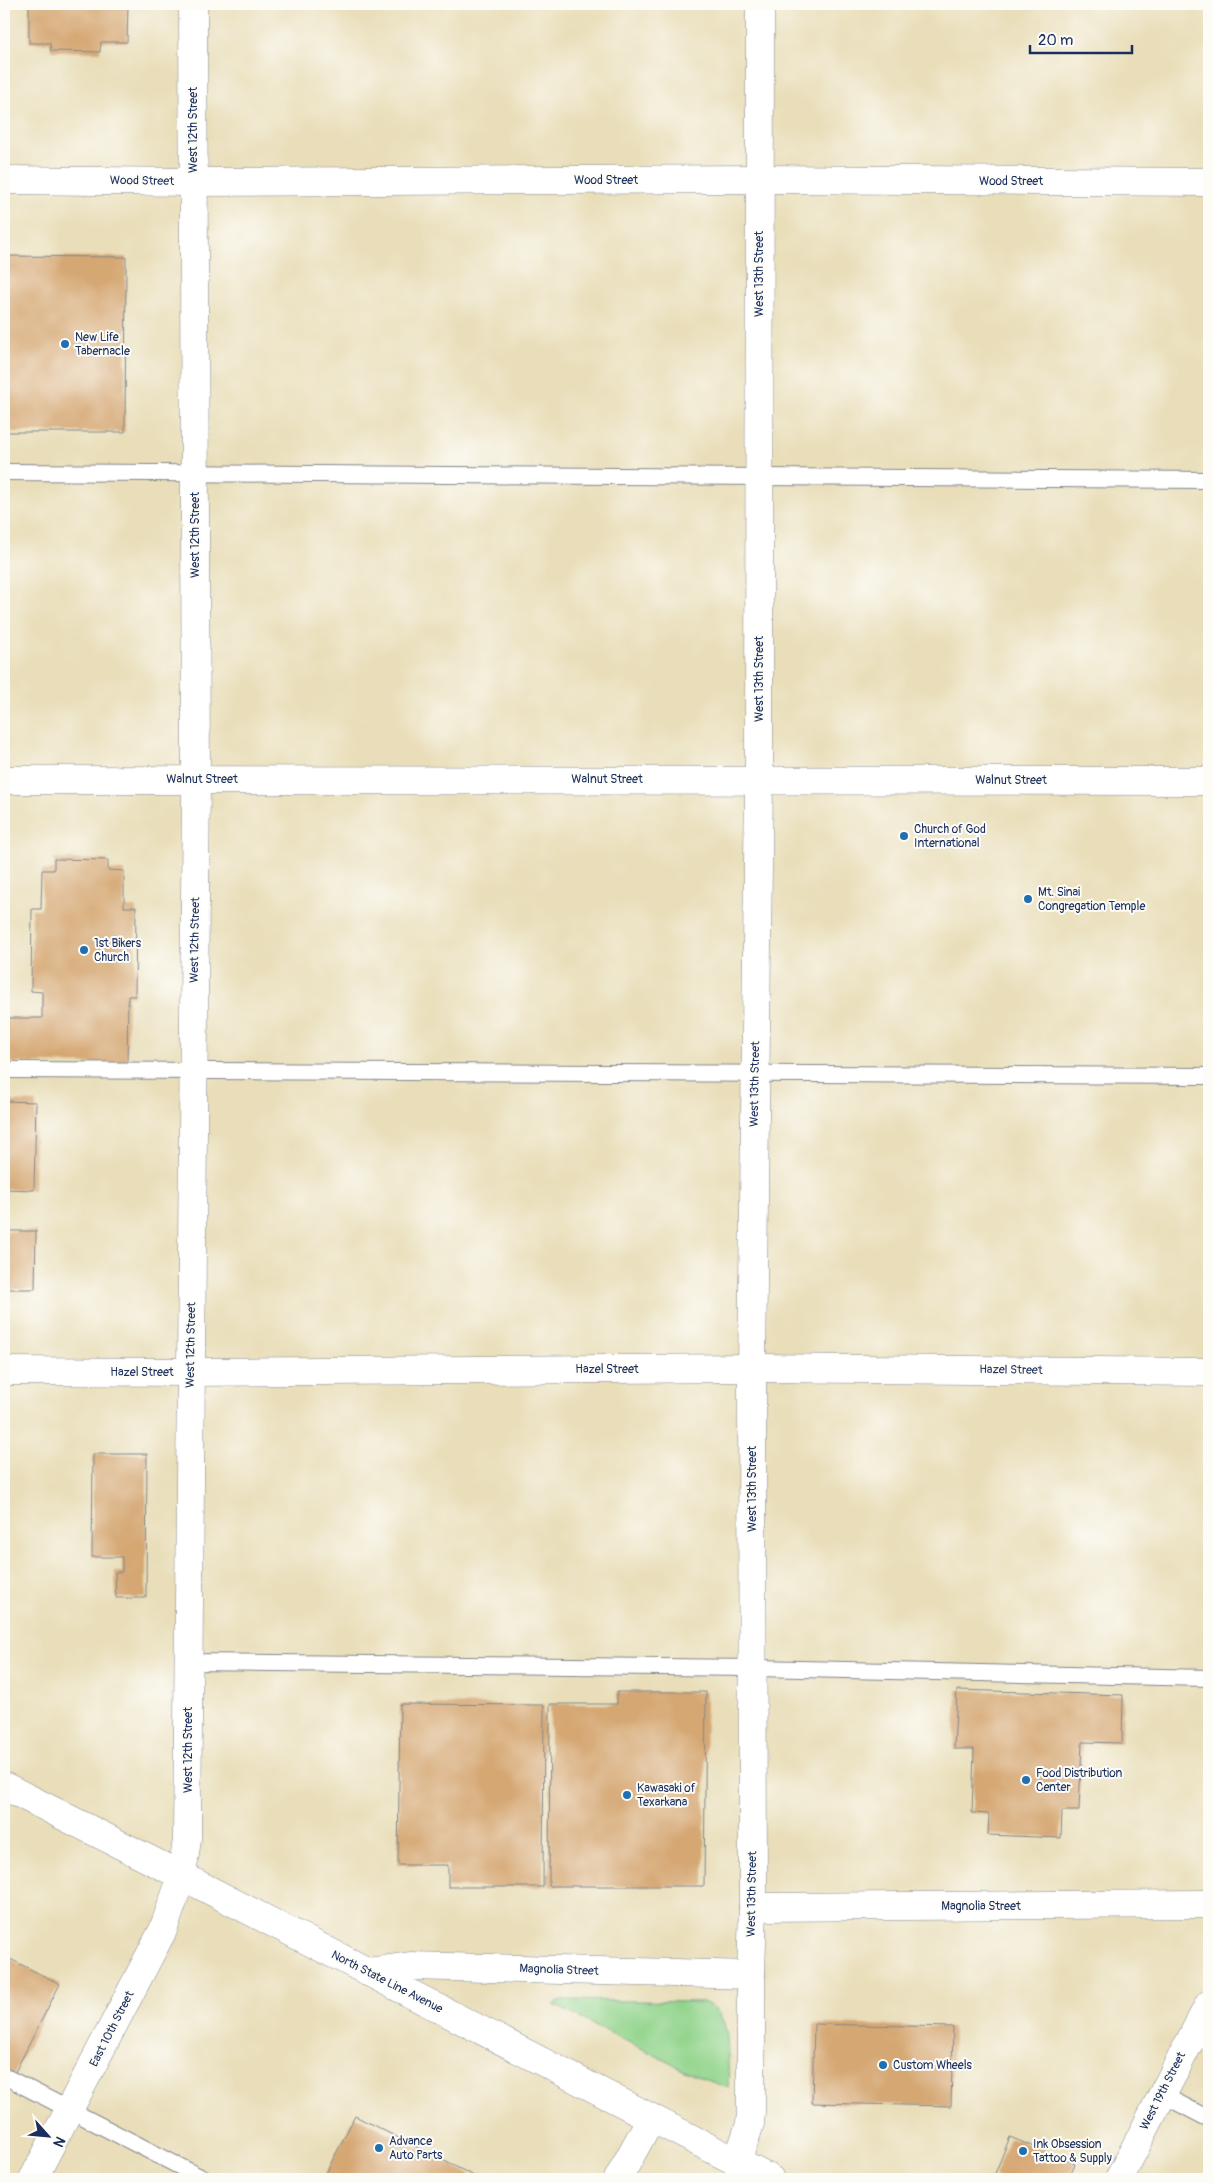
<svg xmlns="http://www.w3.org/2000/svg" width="1213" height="2183" font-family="Pangolin,sans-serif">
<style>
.green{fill:#92d48c;stroke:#568275}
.building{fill:#d5a773}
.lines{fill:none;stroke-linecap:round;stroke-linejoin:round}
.lane-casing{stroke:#82868c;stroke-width:18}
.street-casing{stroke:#82868c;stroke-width:29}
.secondary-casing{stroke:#82868c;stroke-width:29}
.primary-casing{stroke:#82868c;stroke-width:29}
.lane{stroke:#fff;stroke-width:16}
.street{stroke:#fff;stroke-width:28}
.secondary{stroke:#fff;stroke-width:28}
.primary{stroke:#fff;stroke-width:28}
.poi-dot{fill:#1f6fb2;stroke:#fdfcf7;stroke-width:2}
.labels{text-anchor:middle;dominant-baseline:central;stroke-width:4;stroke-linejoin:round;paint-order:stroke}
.street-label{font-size:12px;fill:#1b2f5e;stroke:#fdfcf7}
.poi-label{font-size:12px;fill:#1b2f5e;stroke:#fdfcf7;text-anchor:start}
</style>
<rect width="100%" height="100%" fill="#fdfcf7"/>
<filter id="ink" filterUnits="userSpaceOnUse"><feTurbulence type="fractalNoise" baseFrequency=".02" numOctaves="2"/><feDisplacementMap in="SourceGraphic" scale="10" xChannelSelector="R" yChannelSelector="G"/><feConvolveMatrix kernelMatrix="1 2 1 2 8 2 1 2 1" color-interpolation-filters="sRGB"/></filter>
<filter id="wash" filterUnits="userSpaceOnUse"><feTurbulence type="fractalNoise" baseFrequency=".0096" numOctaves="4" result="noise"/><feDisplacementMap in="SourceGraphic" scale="20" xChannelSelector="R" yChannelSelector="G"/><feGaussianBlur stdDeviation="1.12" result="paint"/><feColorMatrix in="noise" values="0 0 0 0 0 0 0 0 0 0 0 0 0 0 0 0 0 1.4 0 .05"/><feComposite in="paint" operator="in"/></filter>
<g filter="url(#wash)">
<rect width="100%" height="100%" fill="#e9deb9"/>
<!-- green -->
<path class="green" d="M562,2000L703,2002C727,2012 727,2033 728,2056C728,2066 729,2077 728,2088L693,2074L554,2005Z"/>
<g id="blocks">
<!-- building -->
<g class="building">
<path d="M29,4H128L127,42H101L100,52L51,51L50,43H29Z"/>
<path d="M4,256L126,257L125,432H4Z"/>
<path d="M54,859L108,860V870L124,871V907H136L135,996H128L127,1064L4,1063V1018H42V992L31,991L32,909H41L42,870H54Z"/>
<path d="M4,1101L36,1102L34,1190L4,1189Z"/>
<path d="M4,1231H36L35,1289H4Z"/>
<path d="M93,1454H147L146,1598H116L115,1572H122V1557H92Z"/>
<path d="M957,1690L1123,1695L1122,1743L1082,1742L1079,1811H1062L1061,1838L988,1835L989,1814L972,1813L974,1749H954Z"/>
<path d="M617,1692H706L704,1886H549L550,1704H617Z"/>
<path d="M400,1704L544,1705L543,1887H448V1865H398Z"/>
<path d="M4,1956L60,1984L13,2076L4,2071Z"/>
<path d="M814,2024L953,2027L951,2106L812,2103Z"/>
<path d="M355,2116L480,2179H323Z"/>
<path d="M1010,2137L1075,2164L1068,2179H1000L994,2176Z"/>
</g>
</g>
</g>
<g filter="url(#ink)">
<use href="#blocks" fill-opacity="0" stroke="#82868c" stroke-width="1"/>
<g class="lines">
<defs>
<g id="lane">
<path d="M4,472L1209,480"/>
<path d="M4,1070L1209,1076"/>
<path d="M189,1662L752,1668L1209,1678"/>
<path d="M4,2076L204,2179"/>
<path d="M1161,2094L1209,2119"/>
</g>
<g id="street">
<path d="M4,180L193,182L759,179L1209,182"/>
<path d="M4,780L1209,781"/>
<path d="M4,1371L190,1372L752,1368L1209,1372"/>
<path d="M753,1907L1209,1904"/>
<path d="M367,1972L410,1966L751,1975"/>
<path d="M737,2162L750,2124L751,2112V1975L753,1907L752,1368L759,779L760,4"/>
<path d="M33,2179L163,1930L182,1876L187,1839L196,779L193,4"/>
<path d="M618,2179L651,2118"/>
</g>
<path id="secondary" d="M1119,2179L1209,2004"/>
<path id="primary" d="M4,1786L182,1876L770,2179"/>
</defs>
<!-- lane casing -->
<use href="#lane" class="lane-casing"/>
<!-- street casing -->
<use href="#street" class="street-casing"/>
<!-- secondary casing -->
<use href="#secondary" class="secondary-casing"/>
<!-- primary casing -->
<use href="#primary" class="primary-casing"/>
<!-- lane -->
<use href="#lane" class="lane"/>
<!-- street -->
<use href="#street" class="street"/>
<!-- secondary -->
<use href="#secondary" class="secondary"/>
<!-- primary -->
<use href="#primary" class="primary"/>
</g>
</g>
<!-- markers -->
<g class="poi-dot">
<circle cx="65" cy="344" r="5"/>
<circle cx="904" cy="836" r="5"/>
<circle cx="1028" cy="899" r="5"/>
<circle cx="84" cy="950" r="5"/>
<circle cx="1026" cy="1780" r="5"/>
<circle cx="627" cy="1795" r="5"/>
<circle cx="883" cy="2065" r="5"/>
<circle cx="379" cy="2148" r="5"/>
<circle cx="1023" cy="2151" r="5"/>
</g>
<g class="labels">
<!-- street labels -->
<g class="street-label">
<text transform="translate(193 130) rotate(-90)">West 12th Street</text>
<text x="606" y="180">Wood Street</text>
<text transform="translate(142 181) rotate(1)">Wood Street</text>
<text x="1011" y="181">Wood Street</text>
<text transform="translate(759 274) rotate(-90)">West 13th Street</text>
<text transform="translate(195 535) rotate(-90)">West 12th Street</text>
<text transform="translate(759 679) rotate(-90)">West 13th Street</text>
<text x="202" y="779">Walnut Street</text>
<text x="607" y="779">Walnut Street</text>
<text x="1011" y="780">Walnut Street</text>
<text transform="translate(195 940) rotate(-89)">West 12th Street</text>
<text transform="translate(755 1084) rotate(-89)">West 13th Street</text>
<text transform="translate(191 1345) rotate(-89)">West 12th Street</text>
<text x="607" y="1369">Hazel Street</text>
<text transform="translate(1011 1370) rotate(1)">Hazel Street</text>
<text x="142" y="1372">Hazel Street</text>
<text transform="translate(752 1489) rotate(-90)">West 13th Street</text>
<text transform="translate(188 1750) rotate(-90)">West 12th Street</text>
<text transform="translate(752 1894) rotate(-89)">West 13th Street</text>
<text x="981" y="1906">Magnolia Street</text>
<text transform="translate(559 1970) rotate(2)">Magnolia Street</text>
<text transform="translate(387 1982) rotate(27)">North State Line Avenue</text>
<text transform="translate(112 2029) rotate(-63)">East 10th Street</text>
<text transform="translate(1163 2091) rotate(-63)">West 19th Street</text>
</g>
<!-- poi labels -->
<g class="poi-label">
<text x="75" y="337">New Life<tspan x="75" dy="14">Tabernacle</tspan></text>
<text x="914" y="829">Church of God<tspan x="914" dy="14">International</tspan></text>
<text x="1038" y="892">Mt. Sinai<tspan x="1038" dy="14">Congregation Temple</tspan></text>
<text x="94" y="943">1st Bikers<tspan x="94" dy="14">Church</tspan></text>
<text x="1036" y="1773">Food Distribution<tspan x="1036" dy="14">Center</tspan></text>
<text x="637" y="1788">Kawasaki of<tspan x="637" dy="14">Texarkana</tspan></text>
<text x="893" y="2065">Custom Wheels</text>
<text x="389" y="2141">Advance<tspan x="389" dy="14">Auto Parts</tspan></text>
<text x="1033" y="2144">Ink Obsession<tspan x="1033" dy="14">Tattoo &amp; Supply</tspan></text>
</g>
</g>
<!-- margin -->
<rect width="1213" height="2183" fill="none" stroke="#fdfcf7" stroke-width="20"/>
<!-- north arrow -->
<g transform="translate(48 2136) rotate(117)" stroke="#fdfcf7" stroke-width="4" paint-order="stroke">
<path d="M0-4L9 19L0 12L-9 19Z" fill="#1b2f5e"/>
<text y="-8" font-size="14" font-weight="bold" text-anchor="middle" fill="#1b2f5e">N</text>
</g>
<!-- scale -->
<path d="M1030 45v8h102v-8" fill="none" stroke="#1b2f5e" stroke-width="2.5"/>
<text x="1038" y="45" font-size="15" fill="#1b2f5e" stroke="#fdfcf7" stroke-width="4" paint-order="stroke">20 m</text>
</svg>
